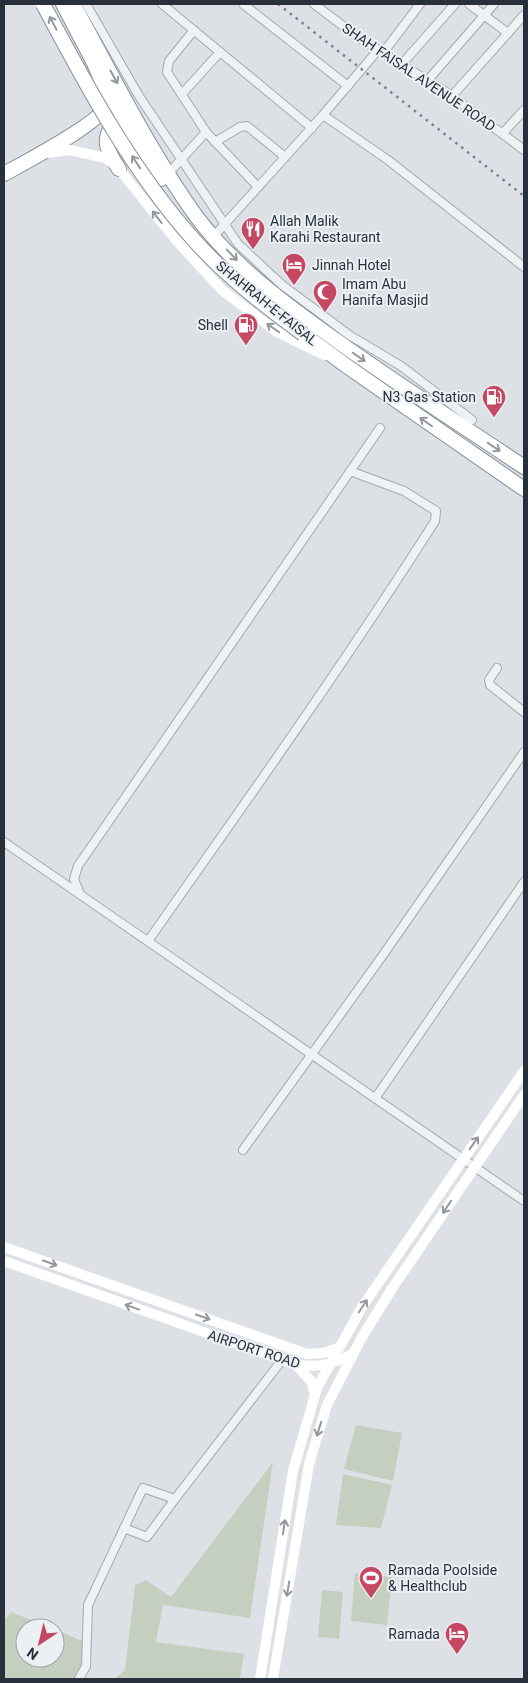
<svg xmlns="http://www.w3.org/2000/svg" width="528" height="1683" font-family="Roboto,sans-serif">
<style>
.green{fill:#c4cfbf}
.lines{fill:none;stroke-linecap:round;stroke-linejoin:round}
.street-casing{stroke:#a3a8af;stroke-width:10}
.highway-casing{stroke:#858f9c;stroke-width:16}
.street{stroke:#eff2f5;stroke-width:8}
.secondary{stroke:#fff;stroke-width:10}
.highway{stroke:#fff;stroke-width:14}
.rail{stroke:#77828e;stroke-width:2.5;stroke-dasharray:2.5 5;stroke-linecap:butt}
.highway-bridge-casing{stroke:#858f9c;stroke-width:16;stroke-linecap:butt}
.highway-bridge{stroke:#fff;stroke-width:14}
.oneway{stroke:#93989d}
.labels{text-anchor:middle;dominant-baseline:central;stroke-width:4;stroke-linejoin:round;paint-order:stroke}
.street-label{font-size:14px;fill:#27303b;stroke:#ecf0f4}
.poi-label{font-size:14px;fill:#27303b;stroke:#ecf0f4;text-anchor:start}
</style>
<rect width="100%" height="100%" fill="#dde1e6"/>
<!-- green -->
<g class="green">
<path d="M356,1425L402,1433L393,1481L344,1469Z"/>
<path d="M273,1462L250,1618L163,1605L156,1642L244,1654L240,1679H114L125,1670L135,1585L146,1580L171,1597Z"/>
<path d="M343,1474L392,1485L381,1528L336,1525Z"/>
<path d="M355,1573L392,1577L387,1625L351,1621Z"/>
<path d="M322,1590L343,1592L339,1639L318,1637Z"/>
<path d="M11,1612L52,1628H25V1658H55V1629L82,1641L83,1662L76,1679H4V1621Z"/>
</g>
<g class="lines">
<defs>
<g id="street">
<path d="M86,4L139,96L238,244L282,285L313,308L349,335L401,366L472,420"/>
<path d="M162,4L312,128"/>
<path d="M243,4L348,86"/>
<path d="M314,4L359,38L446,92L524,150"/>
<path d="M469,4L508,33"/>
<path d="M194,30L169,61L167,72L206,132L258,187"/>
<path d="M383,53L420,4"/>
<path d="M402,64L455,4"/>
<path d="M428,80L494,4"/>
<path d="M182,94L220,52"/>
<path d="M452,96L524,15"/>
<path d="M323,115L388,160L524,267"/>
<path d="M503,133L524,110"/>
<path d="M215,142L240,127L247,126L285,157"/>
<path d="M168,174L206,132"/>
<path d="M214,236L323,115L378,50"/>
<path d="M497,668L489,680L490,685L524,712"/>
<path d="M4,842L524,1201"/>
<path d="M80,894L74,879L78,866L380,428"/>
<path d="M148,941C246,802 344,664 435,521L436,511L404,491L350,471"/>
<path d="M376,1097L524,882"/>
<path d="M243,1150L383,955L524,752"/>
<path d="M124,1528L147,1537L175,1499"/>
<path d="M79,1679L86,1666L88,1605L143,1488L175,1499L282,1360"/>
</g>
<g id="highway">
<path d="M63,4L95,65"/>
<path d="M73,4C112,74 149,151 196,216C234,267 288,306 340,343C400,386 463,426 524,467"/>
<path d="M106,86L127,126"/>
<path d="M119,169C109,154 100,140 114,124L122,122L127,126L161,179"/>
<path d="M4,174C22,164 102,122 105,106C108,90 97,72 92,58"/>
<path d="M303,334L348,367L524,489"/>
</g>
</defs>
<!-- street casing -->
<use href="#street" class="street-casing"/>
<!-- highway casing -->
<use href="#highway" class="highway-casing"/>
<!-- street -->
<use href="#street" class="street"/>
<!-- secondary -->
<g class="secondary">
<path d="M48,153L70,150L106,158L119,169L175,239L222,290L277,332L324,355"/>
<path d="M4,1247L307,1354L323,1353L338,1348"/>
<path d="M4,1261L294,1364C316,1368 333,1365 352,1354"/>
<path d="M295,1364L311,1381L315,1395"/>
<path d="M260,1679L293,1471L317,1388L362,1307L524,1071"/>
<path d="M273,1679L309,1464L327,1405L362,1337L393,1287L524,1095"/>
</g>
<!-- highway -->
<use href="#highway" class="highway"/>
<!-- rail -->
<path class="rail" d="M278,4L524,196"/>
<defs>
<path id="highway-bridge" d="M43,4C86,85 132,171 194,240C226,276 264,305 303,334"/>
</defs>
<!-- highway-bridge casing -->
<use href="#highway-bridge" class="highway-bridge-casing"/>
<!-- highway-bridge -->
<use href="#highway-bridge" class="highway-bridge"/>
</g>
<!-- one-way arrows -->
<defs><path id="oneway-shaft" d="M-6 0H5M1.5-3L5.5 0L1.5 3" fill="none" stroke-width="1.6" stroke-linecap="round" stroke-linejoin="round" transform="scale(1.25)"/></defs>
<g class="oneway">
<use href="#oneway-shaft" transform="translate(53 23) rotate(-118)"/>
<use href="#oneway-shaft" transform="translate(114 77) rotate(61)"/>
<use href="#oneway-shaft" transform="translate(136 162) rotate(-123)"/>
<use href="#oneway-shaft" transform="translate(157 217) rotate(-128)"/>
<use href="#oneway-shaft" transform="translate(232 255) rotate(46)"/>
<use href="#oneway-shaft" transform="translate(273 328) rotate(-145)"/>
<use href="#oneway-shaft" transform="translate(359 357) rotate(35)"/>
<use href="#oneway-shaft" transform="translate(426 422) rotate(-145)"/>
<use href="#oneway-shaft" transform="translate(494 447) rotate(34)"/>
<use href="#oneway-shaft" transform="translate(474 1143) rotate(-55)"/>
<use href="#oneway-shaft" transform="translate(447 1207) rotate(124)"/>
<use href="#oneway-shaft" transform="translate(50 1263) rotate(19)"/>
<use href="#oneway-shaft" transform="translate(363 1306) rotate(-57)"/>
<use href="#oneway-shaft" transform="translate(132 1307) rotate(-160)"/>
<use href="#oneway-shaft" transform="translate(203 1317) rotate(19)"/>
<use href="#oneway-shaft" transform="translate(319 1429) rotate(107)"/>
<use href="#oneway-shaft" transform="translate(284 1527) rotate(-81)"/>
<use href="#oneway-shaft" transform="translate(288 1589) rotate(99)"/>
</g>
<!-- icons -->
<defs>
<symbol id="restaurant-pin" viewBox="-11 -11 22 30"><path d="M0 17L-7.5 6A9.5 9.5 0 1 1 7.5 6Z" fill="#c54862" stroke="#ecf0f4"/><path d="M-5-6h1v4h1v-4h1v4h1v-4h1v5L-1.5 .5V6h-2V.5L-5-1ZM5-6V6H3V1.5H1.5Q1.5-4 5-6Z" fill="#fff"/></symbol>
<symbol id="hotel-pin" viewBox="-11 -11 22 30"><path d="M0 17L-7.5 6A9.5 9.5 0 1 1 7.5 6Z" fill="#c54862" stroke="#ecf0f4"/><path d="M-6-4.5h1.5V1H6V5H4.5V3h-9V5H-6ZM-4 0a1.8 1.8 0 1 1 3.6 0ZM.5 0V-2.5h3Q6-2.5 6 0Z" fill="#fff"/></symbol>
<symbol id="mosque-pin" viewBox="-11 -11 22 30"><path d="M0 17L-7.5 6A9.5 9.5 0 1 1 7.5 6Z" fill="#c54862" stroke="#ecf0f4"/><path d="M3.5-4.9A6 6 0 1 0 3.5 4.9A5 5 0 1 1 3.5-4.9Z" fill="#fff"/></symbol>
<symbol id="fuel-pin" viewBox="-11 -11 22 30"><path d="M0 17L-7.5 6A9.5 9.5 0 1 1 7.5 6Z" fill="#c54862" stroke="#ecf0f4"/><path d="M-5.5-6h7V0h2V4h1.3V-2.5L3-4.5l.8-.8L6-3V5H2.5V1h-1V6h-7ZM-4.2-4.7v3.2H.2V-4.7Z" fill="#fff"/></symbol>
<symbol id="stadium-pin" viewBox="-11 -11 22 30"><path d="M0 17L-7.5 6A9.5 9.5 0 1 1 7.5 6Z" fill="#c54862" stroke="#ecf0f4"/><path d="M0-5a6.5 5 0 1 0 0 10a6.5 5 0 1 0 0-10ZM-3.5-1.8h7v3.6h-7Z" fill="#fff"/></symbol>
</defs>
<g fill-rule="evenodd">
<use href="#restaurant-pin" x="239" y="215" width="28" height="38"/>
<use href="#hotel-pin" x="280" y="251" width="28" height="38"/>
<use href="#mosque-pin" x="311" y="278" width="28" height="38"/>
<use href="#fuel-pin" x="232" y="311" width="28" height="38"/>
<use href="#fuel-pin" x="480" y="383" width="28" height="38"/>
<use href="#stadium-pin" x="357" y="1564" width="28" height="38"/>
<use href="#hotel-pin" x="443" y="1620" width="28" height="38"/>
</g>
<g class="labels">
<!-- street labels -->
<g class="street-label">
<text transform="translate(419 77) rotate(34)">SHAH FAISAL AVENUE ROAD</text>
<text transform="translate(267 303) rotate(39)">SHAHRAH-E-FAISAL</text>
<text transform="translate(254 1349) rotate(18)">AIRPORT ROAD</text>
</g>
<!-- poi labels -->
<g class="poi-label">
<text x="270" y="221">Allah Malik<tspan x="270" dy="16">Karahi Restaurant</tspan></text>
<text x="312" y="265">Jinnah Hotel</text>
<text x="342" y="284">Imam Abu<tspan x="342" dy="16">Hanifa Masjid</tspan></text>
<text x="228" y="325" text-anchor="end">Shell</text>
<text x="476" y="397" text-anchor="end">N3 Gas Station</text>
<text x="388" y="1570">Ramada Poolside<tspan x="388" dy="16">&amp; Healthclub</tspan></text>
<text x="440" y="1634" text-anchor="end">Ramada</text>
</g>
</g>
<!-- border -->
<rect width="528" height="1683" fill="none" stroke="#27303b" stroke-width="10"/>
<!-- north arrow -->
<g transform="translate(40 1643) rotate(215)"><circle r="24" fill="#ecf0f4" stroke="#9da3aa"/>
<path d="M0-4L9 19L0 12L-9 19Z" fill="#c54862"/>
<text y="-8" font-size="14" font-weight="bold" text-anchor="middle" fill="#27303b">N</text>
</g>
</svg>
